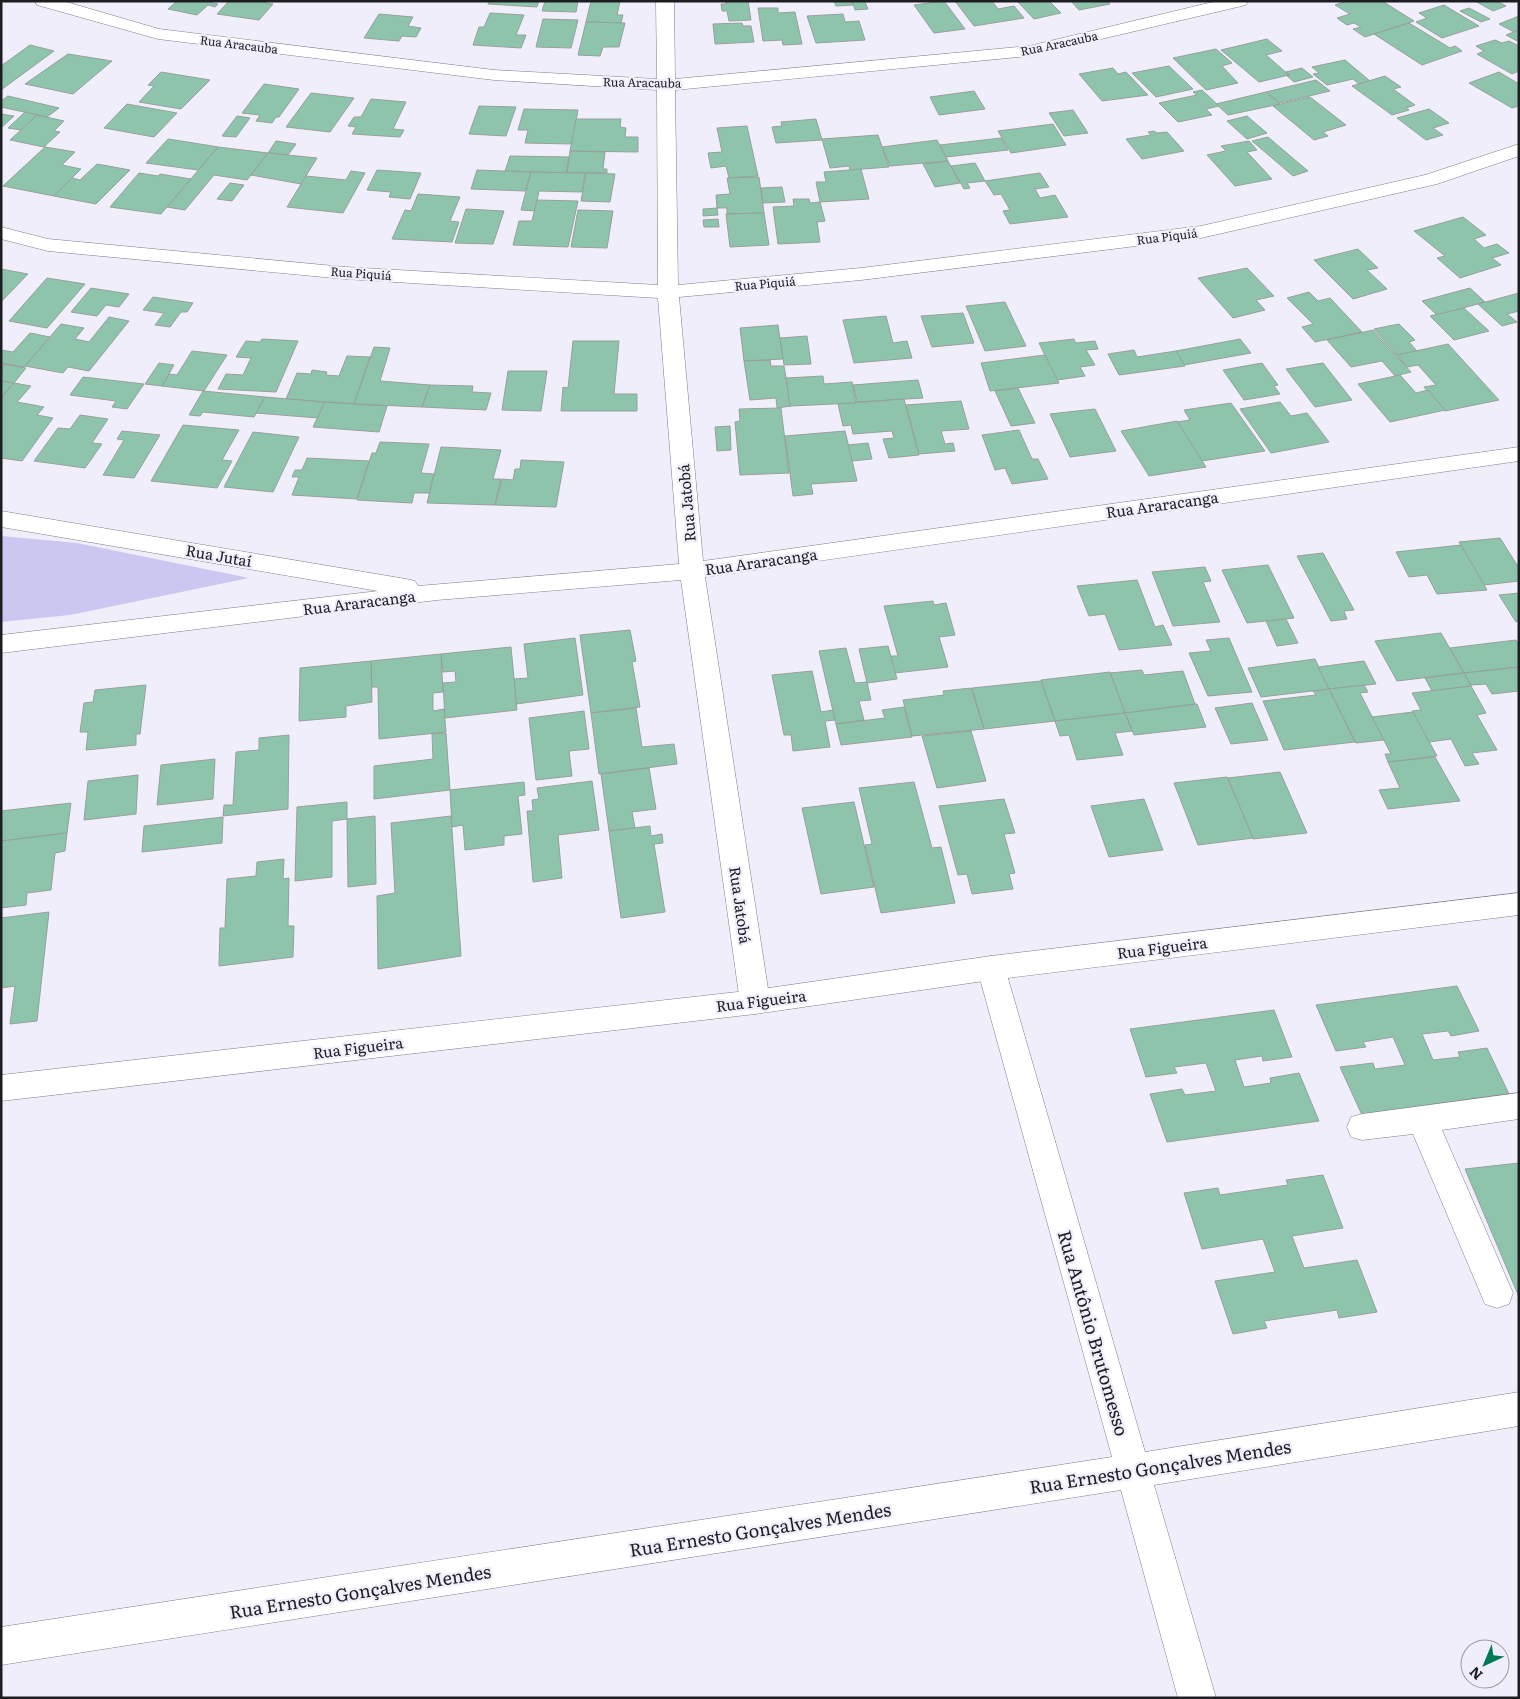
<svg xmlns="http://www.w3.org/2000/svg" width="1520" height="1699" font-family="Literata,serif">
<style>
.green{fill:#cbc7f0}
.building{fill:#8fc4ac;stroke:#95a19b}
.lines{fill:none;stroke-linecap:round;stroke-linejoin:round}
.street-casing{stroke:#7e7d88;stroke-width:1}
.secondary-casing{stroke:#7e7d88;stroke-width:1}
.street{fill:#fff;fill-rule:evenodd}
.secondary{fill:#fff;fill-rule:evenodd}
.labels{text-anchor:middle;dominant-baseline:central;stroke-width:4.5;stroke-linejoin:round;paint-order:stroke}
.far-street-label{font-size:12px;fill:#1e1e22;stroke:#efeefa}
.street-label{font-size:15px;fill:#1e1e22;stroke:#efeefa}
.near-street-label{font-size:18px;fill:#1e1e22;stroke:#efeefa}
</style>
<rect width="100%" height="100%" fill="#efeefa"/>
<!-- green -->
<path class="green" d="M1,536L77,543L249,578L70,615L1,622Z"/>
<!-- building -->
<g class="building">
<path d="M177,1H213L211,3L218,4L215,7L208,5L197,15L168,9Z"/>
<path d="M229,1H267L265,3L273,4L259,20L217,14Z"/>
<path d="M489,1H539L537,7L488,4Z"/>
<path d="M545,1H578L576,12L542,11Z"/>
<path d="M591,1H620L617,15H623L621,23L586,22Z"/>
<path d="M725,1H748L751,20L729,21L727,11H722L721,4H726Z"/>
<path d="M834,1H852L853,5L836,6Z"/>
<path d="M852,1H878L865,2L868,9L855,10Z"/>
<path d="M944,1L965,29L934,33L914,5Z"/>
<path d="M955,1H992L998,9L1014,6L1024,18L974,26Z"/>
<path d="M1049,1L1061,13L1034,19L1018,2Z"/>
<path d="M1071,1H1108L1110,4L1079,10Z"/>
<path d="M1347,1H1382L1414,21L1365,37L1353,29L1361,27L1354,23L1347,25L1337,18L1350,14L1335,5Z"/>
<path d="M1475,1H1497L1506,6L1493,11Z"/>
<path d="M1444,5L1479,26L1442,38L1416,22L1427,18L1419,13Z"/>
<path d="M758,8H778V13L795,12L802,44L783,45L782,40L763,41Z"/>
<path d="M1469,8L1490,19L1481,22L1460,11Z"/>
<path d="M490,13L524,15L516,35H526L521,48L473,45L479,27H484Z"/>
<path d="M379,14L413,17L408,26L421,28L416,37L402,36L399,41L364,38Z"/>
<path d="M843,14L845,22L859,21L865,40L816,43L807,16Z"/>
<path d="M1519,16V30L1514,32L1499,24Z"/>
<path d="M543,19L578,20L571,48L536,47Z"/>
<path d="M586,22L625,23L619,47H603L600,56L578,55Z"/>
<path d="M742,23L743,26H751L754,42L715,44L713,24Z"/>
<path d="M1409,23L1450,48L1455,46L1462,51L1422,65L1374,34Z"/>
<path d="M1519,30V42L1506,35Z"/>
<path d="M1267,39L1282,51L1266,55L1289,75L1259,82L1221,50Z"/>
<path d="M1495,40L1502,43L1509,41L1519,46V71L1512,74L1477,54L1484,51L1476,46Z"/>
<path d="M30,45L54,51L1,90V66Z"/>
<path d="M1216,49L1232,63L1222,66L1238,83L1206,90L1173,58Z"/>
<path d="M68,54L112,61L73,94L25,84Z"/>
<path d="M1345,60L1370,81L1359,84L1353,79L1327,85L1313,74L1319,73L1312,67Z"/>
<path d="M1169,66L1193,89L1156,97L1132,73Z"/>
<path d="M1113,68L1118,74L1126,72L1148,95L1102,101L1079,74Z"/>
<path d="M1302,68L1313,77L1294,82L1286,75H1290L1286,72Z"/>
<path d="M161,72L210,80L181,109L139,102L154,86L148,85Z"/>
<path d="M1499,72L1519,84V106L1512,108L1469,83Z"/>
<path d="M1385,76L1401,87L1393,89L1415,105L1406,108L1409,110L1392,115L1352,86Z"/>
<path d="M1316,80L1330,91L1280,103L1266,92Z"/>
<path d="M264,84L299,89L279,117H276L272,123L256,121L260,115L242,113Z"/>
<path d="M1202,90L1219,106L1206,109L1212,115L1178,122L1159,103L1197,95L1193,92Z"/>
<path d="M974,91L985,109L939,115L930,97Z"/>
<path d="M1266,92L1280,104L1228,115L1216,104Z"/>
<path d="M311,93L354,98L330,132L286,127Z"/>
<path d="M8,96L59,108L47,117L1,107V101Z"/>
<path d="M1310,97L1346,125L1323,132L1328,136L1314,140L1273,106Z"/>
<path d="M371,99L406,102L393,129L404,130L400,137L352,134L356,127L348,126L354,117H361Z"/>
<path d="M127,104L177,113L154,137L104,128Z"/>
<path d="M479,106L516,107L506,136L469,134Z"/>
<path d="M524,109L578,110L572,144L525,143L528,130H518Z"/>
<path d="M1429,109L1449,123L1433,128L1443,135L1426,140L1397,118Z"/>
<path d="M1073,110L1088,133L1064,136L1049,113Z"/>
<path d="M25,112L37,115L21,130L8,128Z"/>
<path d="M1,114L14,116L1,128Z"/>
<path d="M37,115L64,121L54,131L60,132L44,147L10,140Z"/>
<path d="M237,116L250,118L236,137L222,136Z"/>
<path d="M1247,116L1267,133L1247,139L1227,121Z"/>
<path d="M576,119H621L620,127L626,128L625,137H638V152L570,151Z"/>
<path d="M816,119L822,140L776,143L772,127L782,126L781,122Z"/>
<path d="M1053,124L1066,145L1011,153L998,131Z"/>
<path d="M747,126L758,176L729,178L726,166L711,168L708,153L722,152L717,128Z"/>
<path d="M1154,131L1157,133L1167,132L1184,151L1142,159L1126,139L1151,135L1148,132Z"/>
<path d="M878,135L889,167L850,170L849,166L830,168L822,139Z"/>
<path d="M1268,137L1308,171L1293,176L1252,141Z"/>
<path d="M1001,138L1008,150L946,157L940,145Z"/>
<path d="M168,139L200,144L218,147L198,170L146,163Z"/>
<path d="M937,140L948,161L890,166L882,147Z"/>
<path d="M276,141L296,144L288,155L268,153Z"/>
<path d="M1249,141L1257,150L1247,152L1272,179L1235,186L1207,155L1226,151L1221,146Z"/>
<path d="M45,147L75,152L62,165L81,169L54,196L3,186Z"/>
<path d="M218,147L268,153L247,180L214,175L185,210L167,207Z"/>
<path d="M570,151L605,152L603,169H607V173H567Z"/>
<path d="M268,153L317,158L301,184L251,175Z"/>
<path d="M510,156L569,157L566,173L505,171Z"/>
<path d="M948,161L960,183L935,187L923,164Z"/>
<path d="M975,163L985,181L967,183L970,188L964,189L951,166Z"/>
<path d="M97,164L130,170L96,204L54,196L72,178L80,180Z"/>
<path d="M861,169L869,199L820,202L816,182H826L824,172Z"/>
<path d="M377,170L421,173L410,199L389,197L391,192L367,190Z"/>
<path d="M477,170L531,172L525,191L471,189Z"/>
<path d="M351,171L365,173L343,213L287,207L306,176L346,180Z"/>
<path d="M531,172L585,173L582,192L539,191L535,211L521,210Z"/>
<path d="M139,173L158,176L160,174L191,179L161,214L110,207Z"/>
<path d="M586,173L615,174L610,202L581,201Z"/>
<path d="M1040,173L1049,187L1035,189L1040,198L1055,195L1068,217L1010,224L1003,211L1010,210L1001,194L994,195L985,181Z"/>
<path d="M759,177L764,213L727,214V208H717L716,195L730,194L727,178Z"/>
<path d="M230,183L244,185L232,201L217,199Z"/>
<path d="M782,187L785,202L763,203L761,188Z"/>
<path d="M418,194L460,197L450,221L459,222L452,242L392,239L405,210L411,211Z"/>
<path d="M793,199H809L810,203L820,202L825,221L817,222L820,242L778,244L773,207L794,206Z"/>
<path d="M537,200L578,201L568,247L513,245L519,221H532Z"/>
<path d="M717,208L718,215L703,216V209Z"/>
<path d="M466,209L504,211L493,244L455,243Z"/>
<path d="M578,210L613,211L607,248L571,247Z"/>
<path d="M764,213L769,245L730,247L726,214Z"/>
<path d="M1463,217L1486,235L1474,239L1484,248L1497,244L1509,253L1492,258L1501,265L1460,278L1437,258L1445,256L1414,231Z"/>
<path d="M718,219L719,227H704L703,220Z"/>
<path d="M1358,249L1378,268L1367,270L1387,289L1353,299L1314,260Z"/>
<path d="M1247,268L1274,296L1256,300L1265,310L1233,318L1198,278Z"/>
<path d="M1,269L28,274L1,302Z"/>
<path d="M47,278L85,284L47,328L9,321Z"/>
<path d="M91,288L129,294L119,307L106,305L97,316L71,312Z"/>
<path d="M1470,288L1485,302L1437,315L1422,301Z"/>
<path d="M1309,292L1318,301L1330,298L1362,332L1315,342L1302,327L1313,324L1287,298Z"/>
<path d="M1519,293V311L1507,314L1517,322L1502,326L1478,304Z"/>
<path d="M153,297L193,303L187,312H181L170,327L155,325L164,313L143,310Z"/>
<path d="M1005,302L1026,346L985,351L966,306Z"/>
<path d="M1464,308L1489,331L1454,340L1430,316Z"/>
<path d="M963,313L974,343L932,347L921,316Z"/>
<path d="M886,316L893,343L907,341L912,358L854,363L843,320Z"/>
<path d="M109,317L129,321L89,371L68,367L63,373L25,366L61,324L84,328L75,339L89,342Z"/>
<path d="M1399,324L1415,340L1409,342L1417,351L1397,355L1374,329Z"/>
<path d="M778,325L783,359L744,361L740,328Z"/>
<path d="M1373,330L1411,372L1395,376L1382,361L1351,367L1327,340Z"/>
<path d="M30,333L50,337L24,367L1,363V350L13,352Z"/>
<path d="M807,336L811,364L784,365L780,338Z"/>
<path d="M262,339L298,341L276,392L218,389L226,374L243,375L251,358L236,357L246,341L260,342Z"/>
<path d="M1074,339L1076,343L1095,341L1098,349L1086,350L1095,365L1080,367L1085,376L1057,380L1039,343Z"/>
<path d="M1240,339L1251,353L1184,365L1176,351Z"/>
<path d="M573,341H619L614,394H637V411H561L563,387L568,388Z"/>
<path d="M1448,344L1499,400L1445,411L1424,387L1436,385L1418,365L1407,367L1397,355Z"/>
<path d="M374,347L390,348L380,381L430,385L422,407L354,404Z"/>
<path d="M1134,350L1137,357L1176,351L1185,366L1119,375L1108,354Z"/>
<path d="M192,351L227,355L204,391L162,386L169,374L177,375Z"/>
<path d="M1045,355L1059,383L990,391L981,363Z"/>
<path d="M347,356L370,357L354,404L286,399L297,373L311,374L312,370L327,372L326,375L339,376Z"/>
<path d="M770,360L771,366H784L791,406L777,408L776,398L750,400L744,361Z"/>
<path d="M159,363L174,365L162,386L145,384Z"/>
<path d="M1262,363L1278,385L1274,386L1280,394L1244,400L1223,370Z"/>
<path d="M1323,363L1352,400L1315,407L1286,369Z"/>
<path d="M3,364L26,368L14,383L1,381Z"/>
<path d="M508,371H547L541,411L502,410Z"/>
<path d="M1400,375L1416,393L1428,390L1445,410L1390,422L1358,384Z"/>
<path d="M823,376L824,384L852,382L856,403L790,406L786,378Z"/>
<path d="M83,377L144,384L127,409L112,407L116,401L70,395Z"/>
<path d="M918,380L923,398L857,402L853,385Z"/>
<path d="M1,381L13,383L1,398Z"/>
<path d="M14,383L31,386L17,402L44,407L37,415L53,418L22,461L1,458V398Z"/>
<path d="M430,385L473,386L472,392L491,393L486,410L422,407Z"/>
<path d="M1018,388L1035,423L1011,426L995,391Z"/>
<path d="M203,391L265,397L254,417L203,412L200,416L189,415Z"/>
<path d="M265,397L324,402L318,418L256,413Z"/>
<path d="M904,399L919,455L889,458L883,439L894,438L892,431L853,434L851,425L843,426L838,404Z"/>
<path d="M961,401L969,429L941,431L945,444L953,443L955,451L919,454L906,405Z"/>
<path d="M325,402L387,406L379,432L313,427Z"/>
<path d="M1280,402L1291,416L1307,413L1329,442L1271,453L1240,409Z"/>
<path d="M1231,403L1265,451L1202,461L1177,422L1190,420L1184,410Z"/>
<path d="M781,408L789,473L740,475L735,422L740,421L739,409Z"/>
<path d="M1095,409L1116,451L1070,457L1050,414Z"/>
<path d="M80,415L108,419L92,443L102,444L85,468L34,461L58,428L70,429Z"/>
<path d="M1177,421L1206,467L1149,476L1121,431Z"/>
<path d="M183,425L239,430L222,460L232,461L217,488L151,481Z"/>
<path d="M730,426L731,450L717,451L715,427Z"/>
<path d="M1019,430L1032,459H1038L1048,479L1012,484L1005,468L995,470L982,435Z"/>
<path d="M122,431L160,435L134,478L103,475L124,440L117,439Z"/>
<path d="M845,431L857,481L811,484L813,494L793,496L785,436Z"/>
<path d="M253,432L299,437L273,492L224,487Z"/>
<path d="M380,442L429,444L421,473L434,474L429,493H414L412,503L357,500L372,453H376Z"/>
<path d="M868,443L872,459L852,461L848,445Z"/>
<path d="M441,447L501,450L493,479H501L495,505L427,503Z"/>
<path d="M307,458L369,461L357,499L292,495L299,477H292L295,470H302Z"/>
<path d="M521,460L564,462L556,507L495,505L502,479L513,480L515,469H520Z"/>
<path d="M1500,538L1519,568V581L1484,585L1459,542Z"/>
<path d="M1461,545L1487,590L1437,594L1427,575L1409,577L1396,552Z"/>
<path d="M1323,553L1354,610L1344,611L1347,619L1331,621L1297,556Z"/>
<path d="M1268,565L1294,618L1247,623L1222,570Z"/>
<path d="M1205,567L1211,581L1203,582L1220,622L1173,626L1152,572Z"/>
<path d="M1137,580L1155,627L1163,625L1172,645L1119,650L1105,614L1089,616L1077,586Z"/>
<path d="M1519,593V621L1516,622L1499,595Z"/>
<path d="M933,601L934,605L946,603L955,635L939,637L948,667L895,673L891,656H898L884,606Z"/>
<path d="M1286,619L1298,643L1277,646L1266,621Z"/>
<path d="M630,630L636,661L632,662L640,707L591,713L580,635Z"/>
<path d="M1441,633L1464,673L1397,681L1375,641Z"/>
<path d="M575,638L583,695L516,704L514,679L528,678L524,644Z"/>
<path d="M1229,638L1252,692L1208,696L1189,653L1211,651L1206,640Z"/>
<path d="M1516,640L1519,645V667L1464,673L1450,648Z"/>
<path d="M888,646L897,679L867,683L859,649Z"/>
<path d="M511,647L517,710L445,718L443,683L456,682L455,671L443,672L441,654Z"/>
<path d="M846,648L855,683L867,682L871,700L859,701L864,720L836,724L819,651Z"/>
<path d="M441,654L443,692L433,693V711L444,709L446,732L379,739L378,687H372L371,661Z"/>
<path d="M1315,659L1329,689L1261,697L1248,668Z"/>
<path d="M371,661L372,702L346,706V717L299,721L300,668Z"/>
<path d="M1364,661L1376,684L1329,689L1318,667Z"/>
<path d="M1519,667V691L1492,694L1486,684L1471,685L1464,673Z"/>
<path d="M1142,670L1144,675L1183,671L1195,704L1125,713L1110,673Z"/>
<path d="M812,671L821,712L833,710L835,720L825,721L830,747L793,751L791,735H784L772,675Z"/>
<path d="M1110,672L1125,713L1055,721L1041,680Z"/>
<path d="M1464,673L1471,686L1432,691L1425,678Z"/>
<path d="M1041,681L1055,721L984,729L972,688Z"/>
<path d="M146,685L140,734H136V745L86,750L88,732H80L84,703L93,702L95,690Z"/>
<path d="M1364,685L1368,692L1360,693L1384,740L1356,743L1329,689Z"/>
<path d="M1471,686L1486,713L1477,715L1497,750L1472,753L1479,764L1465,766L1451,739L1429,742L1412,711L1421,710L1412,693Z"/>
<path d="M971,688L984,729L912,736L903,700L944,695L943,691Z"/>
<path d="M1329,689L1355,742L1284,750L1263,701L1316,695L1313,691Z"/>
<path d="M1252,703L1268,740L1231,744L1215,708Z"/>
<path d="M1197,704L1206,727L1134,735L1125,713Z"/>
<path d="M904,707L912,737L841,745L836,724L885,718L882,710Z"/>
<path d="M636,708L642,747L674,744L677,764L599,774L591,713Z"/>
<path d="M584,711L589,749L569,751L572,776L536,780L529,718Z"/>
<path d="M1413,712L1437,756L1388,762L1385,754H1391L1372,717Z"/>
<path d="M1125,713L1132,731L1115,733L1123,755L1077,760L1069,735L1060,736L1055,721Z"/>
<path d="M971,731L986,781L937,788L922,736Z"/>
<path d="M446,733L450,790L374,799V766L433,759L432,734Z"/>
<path d="M289,735L288,809L223,816L224,805H233L236,752L259,750V738Z"/>
<path d="M1435,757L1460,801L1388,809L1379,790L1400,788L1388,762Z"/>
<path d="M215,759L213,799L157,805L161,765Z"/>
<path d="M649,768L656,809L632,812L635,828L609,831L601,774Z"/>
<path d="M1280,772L1307,833L1253,839L1228,778Z"/>
<path d="M138,775L136,814L84,820L88,781Z"/>
<path d="M1227,777L1253,838L1198,845L1174,783Z"/>
<path d="M592,781L599,830L558,835L562,878L533,882L527,811H533L532,800L539,799L537,788Z"/>
<path d="M524,782L525,795L518,796L522,834L504,836V845L465,850L463,825L452,827L450,790Z"/>
<path d="M914,782L932,848L941,847L955,903L881,913L865,845L872,844L859,788Z"/>
<path d="M1004,799L1015,833L1004,834L1015,873L1009,874L1013,889L972,894L967,874L958,875L939,806Z"/>
<path d="M1144,799L1163,850L1109,857L1091,806Z"/>
<path d="M347,802V819L332,821V877L295,881L297,807Z"/>
<path d="M854,802L874,887L821,894L802,808Z"/>
<path d="M71,803L67,833L1,841V811Z"/>
<path d="M375,816L376,884L348,887L347,819Z"/>
<path d="M451,816L461,956L378,969L377,896L395,893L391,823Z"/>
<path d="M223,817L222,843L142,852L144,826Z"/>
<path d="M650,826L651,836L662,834L663,843L654,844L665,912L621,918L609,831Z"/>
<path d="M67,833L65,851L55,853L51,890L27,893L26,905L1,908V841Z"/>
<path d="M284,859L283,879L289,878L288,926H294L293,957L219,966L220,928H225L227,879L256,876L257,862Z"/>
<path d="M49,912L37,1021L10,1024L15,986L1,988V918Z"/>
<path d="M1457,986L1479,1031L1451,1036L1448,1031L1422,1034L1433,1060L1460,1057L1458,1052L1487,1048L1509,1094L1362,1115L1340,1067L1373,1063L1375,1069L1405,1065L1393,1037L1363,1042L1366,1047L1336,1051L1316,1005Z"/>
<path d="M1274,1010L1292,1057L1263,1061L1262,1056L1235,1060L1244,1087L1271,1083L1270,1078L1299,1073L1319,1121L1167,1142L1150,1094L1182,1089L1185,1095L1216,1091L1206,1063L1174,1067L1177,1073L1146,1077L1130,1029Z"/>
<path d="M1519,1163V1297L1465,1169Z"/>
<path d="M1323,1175L1343,1228L1292,1236L1304,1268L1357,1260L1377,1312L1339,1318L1337,1310L1264,1321L1267,1328L1233,1334L1215,1281L1275,1272L1263,1239L1202,1249L1184,1193L1218,1188L1220,1195L1288,1185L1286,1180Z"/>
</g>
<g class="lines">
<defs>
<g id="street">
<path d="M35,1H63L159,29L494,70L657,79L656,1H674L675,79L1029,46L1217,1H1248L1246,5L1029,56L675,90L678,285L861,268L1201,226L1425,175L1519,144V156L1437,184L1201,238L861,280L679,297L703,561L1519,447V461L705,577L770,1002L765,1011L755,1014L745,1011L740,1002L681,580L437,600L1,653V635L378,591L1,527V511L406,579L415,581L418,586L679,564L658,298L345,279L48,251L1,239V227L48,239L345,267L658,285L657,90L494,80L158,39L37,5Z"/>
<path d="M991,956L1001,960L1005,968L1145,1452L1519,1392V1426L1154,1485L1216,1698H1178L1121,1490L1,1665V1627L1112,1457L977,968L981,960Z"/>
<path d="M1519,1093V1119L1442,1130L1513,1293L1509,1304L1497,1308L1485,1304L1413,1134L1362,1140L1351,1137L1347,1127L1351,1117L1362,1114Z"/>
</g>
<path id="secondary" d="M1519,893V915L991,980L755,1014L1,1101V1075L755,990L991,956Z"/>
</defs>
<!-- street casing -->
<use href="#street" class="street-casing"/>
<!-- secondary casing -->
<use href="#secondary" class="secondary-casing"/>
<!-- street -->
<use href="#street" class="street"/>
<!-- secondary -->
<use href="#secondary" class="secondary"/>
</g>
<g class="labels">
<!-- far-street labels -->
<g class="far-street-label">
<text transform="translate(1059 43) rotate(-12)">Rua Aracauba</text>
<text transform="translate(239 44) rotate(7)">Rua Aracauba</text>
<text transform="translate(642 82) rotate(1)">Rua Aracauba</text>
<text transform="translate(1167 236) rotate(-7)">Rua Piquiá</text>
<text transform="translate(361 273) rotate(4)">Rua Piquiá</text>
<text transform="translate(765 283) rotate(-5)">Rua Piquiá</text>
</g>
<!-- street labels -->
<g class="street-label">
<text transform="translate(686 503) rotate(-95)">Rua Jatobá</text>
<text transform="translate(1162 504) rotate(-8)">Rua Araracanga</text>
<text transform="translate(219 555) rotate(10)">Rua Jutaí</text>
<text transform="translate(761 561) rotate(-8)">Rua Araracanga</text>
<text transform="translate(359 602) rotate(-7)">Rua Araracanga</text>
<text transform="translate(741 905) rotate(82)">Rua Jatobá</text>
<text transform="translate(1162 947) rotate(-7)">Rua Figueira</text>
<text transform="translate(761 1000) rotate(-7)">Rua Figueira</text>
<text transform="translate(358 1047) rotate(-7)">Rua Figueira</text>
</g>
<!-- near-street labels -->
<g class="near-street-label">
<text transform="translate(1094 1333) rotate(74)">Rua Antônio Brutomesso</text>
<text transform="translate(1160 1466) rotate(-9)">Rua Ernesto Gonçalves Mendes</text>
<text transform="translate(760 1529) rotate(-9)">Rua Ernesto Gonçalves Mendes</text>
<text transform="translate(360 1591) rotate(-9)">Rua Ernesto Gonçalves Mendes</text>
</g>
</g>
<!-- border -->
<rect width="1520" height="1699" fill="none" stroke="#1e1e22" stroke-width="5"/>
<!-- north arrow -->
<g transform="translate(1485 1664) rotate(224)"><circle r="24" fill="#efeefa" stroke="#9b9ba4"/>
<path d="M0-4L9 19L0 12L-9 19Z" fill="#007956"/>
<text y="-8" font-size="14" font-weight="bold" text-anchor="middle" fill="#1e1e22">N</text>
</g>
</svg>
